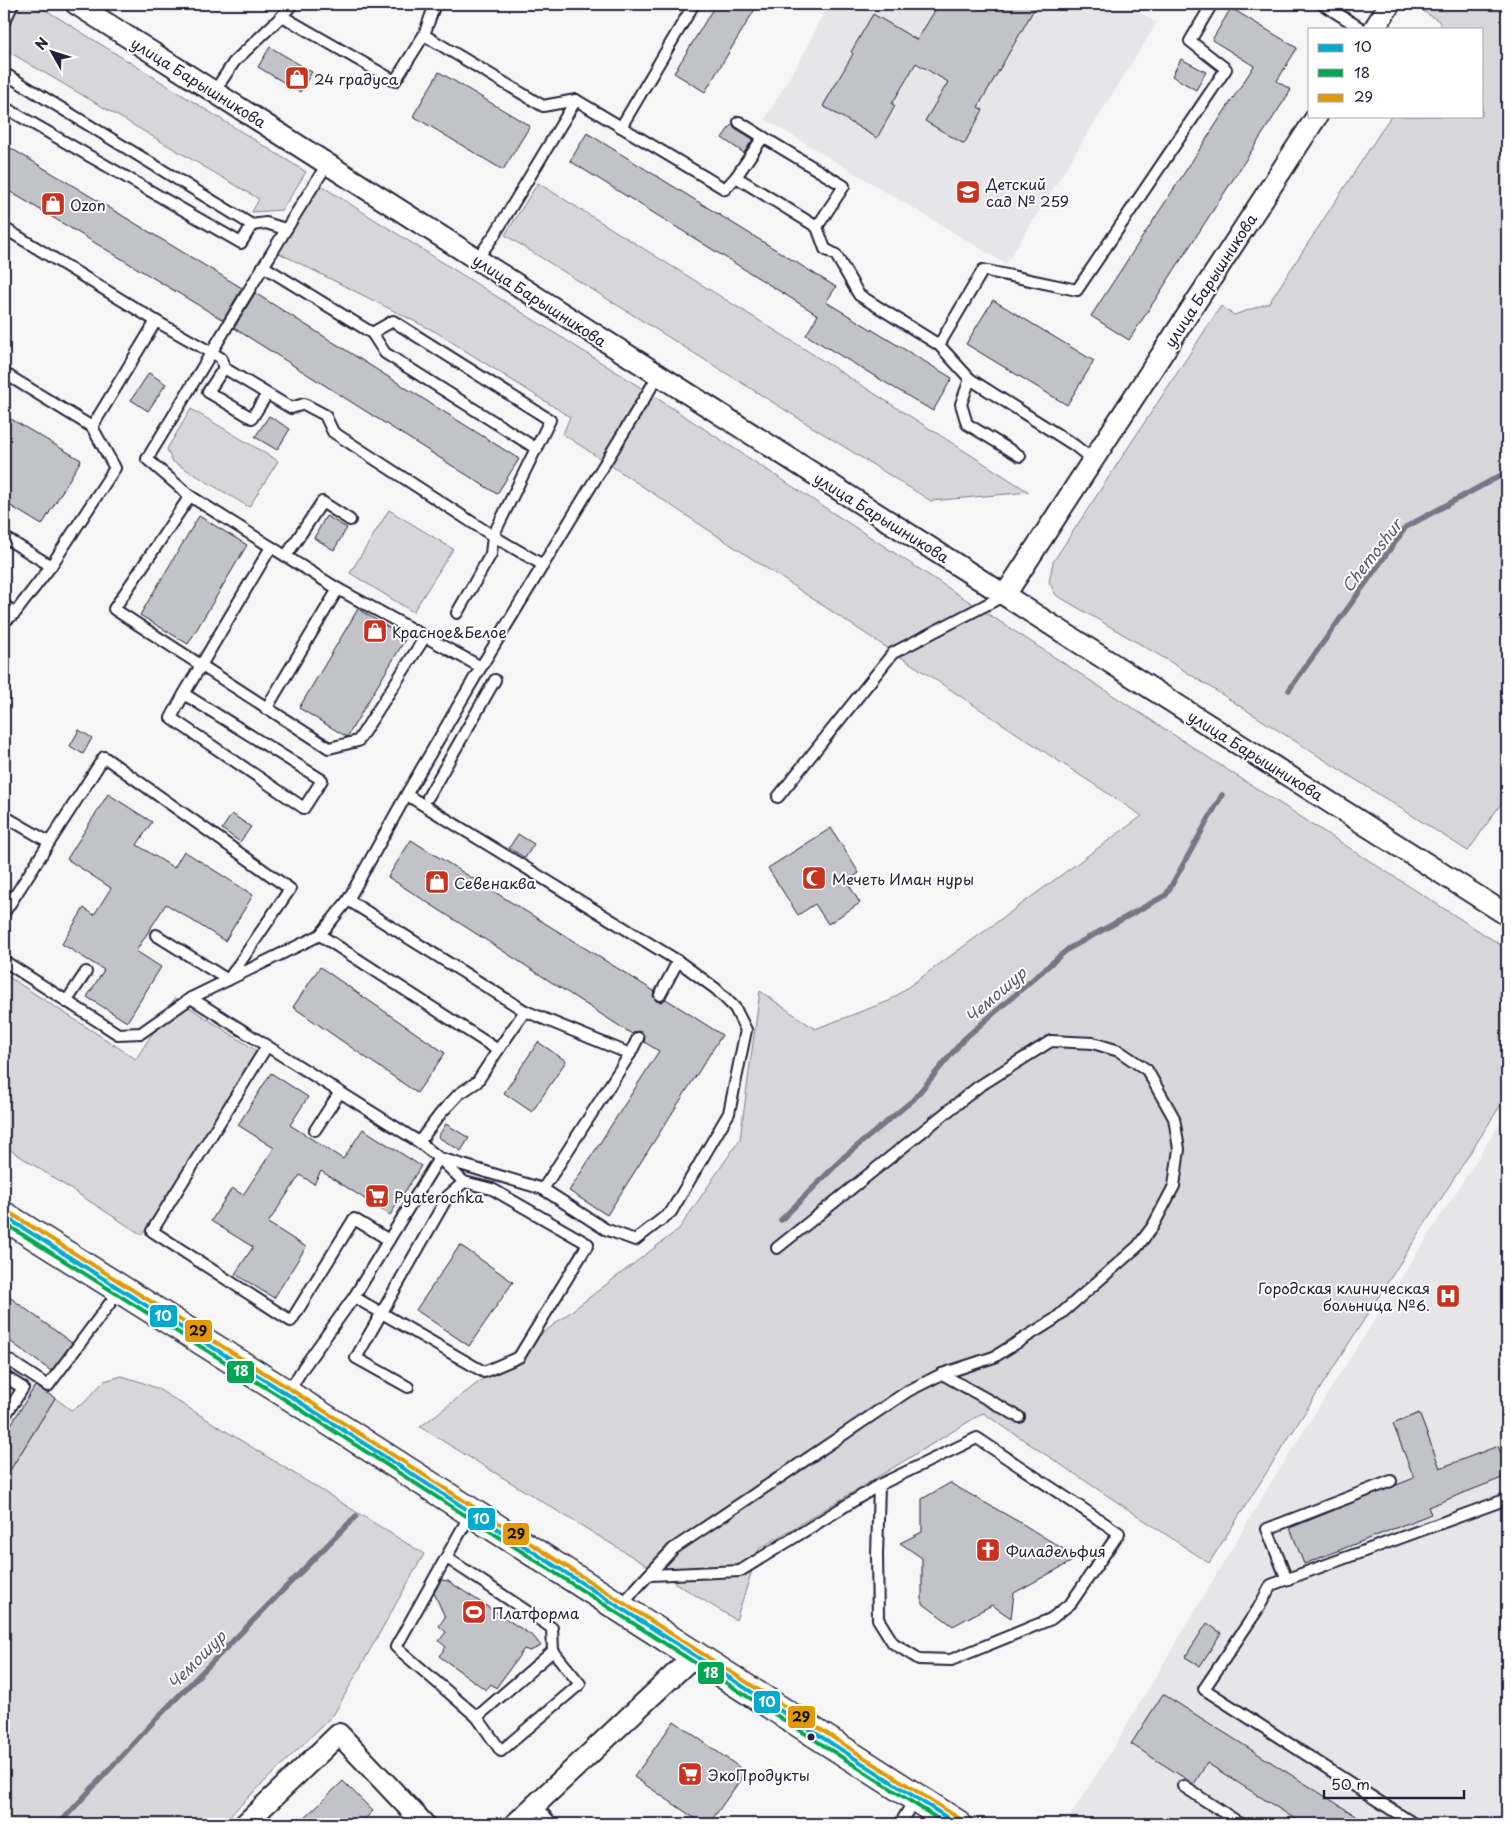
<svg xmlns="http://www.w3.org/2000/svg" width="1511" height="1828" font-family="'Playpen Sans',sans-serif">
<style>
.built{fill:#e6e6e9}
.green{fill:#d7d7db;stroke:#7c7c8b}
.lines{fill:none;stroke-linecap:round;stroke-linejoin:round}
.stream{stroke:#767685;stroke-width:5.5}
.building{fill:#c2c2c9;stroke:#22223b}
.lane-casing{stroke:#22223b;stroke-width:14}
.street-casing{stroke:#22223b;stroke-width:24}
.secondary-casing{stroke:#22223b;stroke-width:31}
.lane{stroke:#fff;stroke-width:10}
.street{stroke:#fff;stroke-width:20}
.secondary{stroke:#fff;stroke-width:28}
.bus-1-casing{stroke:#fff;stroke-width:8}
.bus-2-casing{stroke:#fff;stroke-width:8}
.bus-3-casing{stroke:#fff;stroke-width:8}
.bus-1{stroke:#00a9ce;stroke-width:4}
.bus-2{stroke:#00a651;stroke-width:4}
.bus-3{stroke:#e29906;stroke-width:4}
.bus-dot{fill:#22223b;stroke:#fff;stroke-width:2}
.labels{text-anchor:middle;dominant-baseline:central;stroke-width:4;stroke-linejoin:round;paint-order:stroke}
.poi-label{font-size:15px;fill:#22223b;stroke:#fff;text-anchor:start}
.street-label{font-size:15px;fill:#22223b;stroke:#fff}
.water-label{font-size:16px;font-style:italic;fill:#5a5a6d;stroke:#fff}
.line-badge{stroke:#fff;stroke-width:2}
.badge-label{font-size:14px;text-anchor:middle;font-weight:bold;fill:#fff}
.pale-badge-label{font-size:14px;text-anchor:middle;font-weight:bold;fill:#111}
</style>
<rect width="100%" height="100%" fill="#f6f6f7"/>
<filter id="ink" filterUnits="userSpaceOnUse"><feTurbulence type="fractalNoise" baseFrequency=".02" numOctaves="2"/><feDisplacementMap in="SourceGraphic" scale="10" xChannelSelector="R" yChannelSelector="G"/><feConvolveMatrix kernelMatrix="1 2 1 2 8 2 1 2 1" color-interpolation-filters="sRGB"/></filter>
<g filter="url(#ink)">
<!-- built -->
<g class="built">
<path d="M830,4H1126L1157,23L1006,264L765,119L807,48L818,23Z"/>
<path d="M1507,1112V1824H1065L1112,1750L1272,1481Z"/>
<path d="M4,1364L55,1398L4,1480Z"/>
</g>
<!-- green -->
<g class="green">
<path d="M4,4H36L306,172L282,210L252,212L259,199L4,49Z"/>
<path d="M1416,4H1507V795L1468,851L1169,661L1056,595L1049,582L1053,562L1221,306L1234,315L1269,303L1391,116H1482V29H1442L1439,21L1415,6Z"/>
<path d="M538,183L784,336L1029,492L931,501L505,235Z"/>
<path d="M320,185L629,380L1223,767L1507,949V1095L1209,1563L983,1413L759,1549L736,1620L420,1427L679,1229L740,1139L760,991L815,1029L889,1001L1142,816L563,434L570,417L436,332L277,252Z"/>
<path d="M191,409L278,461L249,507L172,461L167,449Z"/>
<path d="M389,510L453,549L413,612L350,573Z"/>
<path d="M4,974L136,1059L175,998L260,1053L142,1235L4,1146Z"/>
<path d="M122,1376L141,1382L158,1389L424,1554L334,1714L221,1824H4V1480L55,1398L71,1410L84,1403L104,1381Z"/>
</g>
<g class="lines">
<!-- stream -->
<g class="stream">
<path d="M1289,690L1406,527L1507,472"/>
<path d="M781,1220L845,1156L913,1100L964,1039L1068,949L1166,895L1222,795"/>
<path d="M59,1824L156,1719L356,1516"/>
</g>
</g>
<!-- building -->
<g class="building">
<path d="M716,4H758L705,92L674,73Z"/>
<path d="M939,4H1037L978,107L983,110L964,144L925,121L948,82L916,63L892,104L895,106L877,138L823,106L853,54L851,52L873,14L917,40Z"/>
<path d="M1231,8L1297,48L1277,81L1291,90L1129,340L1091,316L1254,66L1212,40Z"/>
<path d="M270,47L312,72L300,92L258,67Z"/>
<path d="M1181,59L1206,72L1196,90L1172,76Z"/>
<path d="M439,72L530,126L503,170L413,116Z"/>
<path d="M732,124L735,128L753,139L744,153L722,138Z"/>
<path d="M587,133L836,287L826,302L952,378L933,411L806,335L818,315L570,161Z"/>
<path d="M4,144L242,288L223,320L4,188Z"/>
<path d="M255,293L519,459L497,494L234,328Z"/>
<path d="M993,300L1094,361L1067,405L966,344Z"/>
<path d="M149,373L166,384L148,411L131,400Z"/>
<path d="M269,416L290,429L277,450L255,437Z"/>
<path d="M11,419L81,460L42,525L4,502V431Z"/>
<path d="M199,516L247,545L188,644L140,615Z"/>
<path d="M326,516L347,528L334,550L314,538Z"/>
<path d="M358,609L406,638L347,737L299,708Z"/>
<path d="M79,730L92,738L83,754L70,746Z"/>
<path d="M108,794L152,822L137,845L174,868L184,851L253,895L225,941L166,904L136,951L161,967L127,1022L87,997L104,970L62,944L84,908L94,915L111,888L67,859Z"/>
<path d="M232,814L251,827L240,842L222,829Z"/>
<path d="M831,828L859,873L847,882L860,903L828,924L815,904L798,915L768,868Z"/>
<path d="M518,834L534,844L525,858L509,848Z"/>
<path d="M411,840L654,991L653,996L656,1001L661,1002L666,999L722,1035L607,1215L569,1191L659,1051L644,1042L645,1037L641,1032L637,1031L632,1034L388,877Z"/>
<path d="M320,967L445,1053L417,1093L293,1007Z"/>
<path d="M538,1042L566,1061L532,1112L504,1093Z"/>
<path d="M271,1073L308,1097L290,1125L343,1159L363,1129L421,1166L390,1215L321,1171L314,1184L300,1175L268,1223L306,1247L274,1298L235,1274L253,1247L211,1221L232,1188L243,1195L274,1148L238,1125Z"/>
<path d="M446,1124L469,1138L461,1151L438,1137Z"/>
<path d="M460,1245L513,1282L469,1346L416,1310Z"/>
<path d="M4,1293L72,1343L51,1371L4,1337Z"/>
<path d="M35,1386L55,1398L4,1480V1436Z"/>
<path d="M1419,1413L1440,1468L1498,1446L1507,1470V1476L1428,1507L1431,1514L1304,1564L1290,1528L1414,1478L1393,1424Z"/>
<path d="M950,1483L1021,1523L1078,1558L1014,1593L1011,1618L992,1605L953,1626L922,1603V1558L900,1543L922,1532V1499Z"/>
<path d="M441,1580L448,1581L534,1637L541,1646L530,1651L524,1649L496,1688L491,1684L486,1690L439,1656L446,1647L439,1641L446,1632L439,1626L445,1617L434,1593Z"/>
<path d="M1207,1623L1221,1633L1200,1666L1185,1657Z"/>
<path d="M1163,1694L1201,1718L1369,1824H1303L1207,1763L1194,1784L1131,1744Z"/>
<path d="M674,1721L746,1772L709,1824H703L634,1777Z"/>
<path d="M343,1781L373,1811L360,1824H298Z"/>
</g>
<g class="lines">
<defs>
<g id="lane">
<path d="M1322,4L1362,29"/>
<path d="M282,16L395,81L424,35L543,106L576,100"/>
<path d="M4,22L13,4"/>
<path d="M424,35L435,4"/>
<path d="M4,76L7,75L252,225L266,223L285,229"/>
<path d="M214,92L234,62L282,16L292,4"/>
<path d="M4,107L241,243L252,225"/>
<path d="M739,122L763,137"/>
<path d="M621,127L694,4"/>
<path d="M328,163C265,260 208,360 147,459L190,496L338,589L481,667"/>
<path d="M736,177L763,137L844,186L817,227"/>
<path d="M4,228L156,321L221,358L224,368L291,408L304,404L325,415L333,432L493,536L543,565"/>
<path d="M477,259L495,234L576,100L725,189L736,177L817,227L825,249L836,255L859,295L939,345L970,379L1074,445L1093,460"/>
<path d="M263,266L372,333L393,321L550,420L493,536L491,554L457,613"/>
<path d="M372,333L385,353L537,449"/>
<path d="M939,345L983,270L1077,290L1226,69L1190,41L1212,4"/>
<path d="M224,368L208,392L252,418L267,394"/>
<path d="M4,373L92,427"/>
<path d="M970,379L961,404L967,424L1020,456"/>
<path d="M190,496L114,609L329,748L358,741L425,637"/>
<path d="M4,537L51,566L115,468L92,427L156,321"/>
<path d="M286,556L322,502L350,520"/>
<path d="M4,605L15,613"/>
<path d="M4,622L15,613L51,566"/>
<path d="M184,694L322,780L304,808L171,718L184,694L271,547"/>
<path d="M266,709L338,589"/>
<path d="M407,795L678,961L716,989L735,1008L746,1030L729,1113L671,1212L635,1240L605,1229L543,1189"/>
<path d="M428,797L495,680"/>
<path d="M778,797L893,653L1005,595"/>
<path d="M4,816L49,842"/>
<path d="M348,900L525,1011L630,1054"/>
<path d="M4,913L104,757L290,889L228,980L156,935"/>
<path d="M320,935L498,1050L525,1011"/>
<path d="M4,961L118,1034L141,1033L191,998L320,935L348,900L409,790L481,667L658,376"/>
<path d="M660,995L678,961"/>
<path d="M191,998L419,1142L439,1158L464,1182"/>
<path d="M66,1002L86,972"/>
<path d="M267,1046L152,1231L291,1321L354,1219L389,1240"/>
<path d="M315,1130L340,1092"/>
<path d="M419,1142L441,1113L459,1094L477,1082L498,1050"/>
<path d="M443,1159L543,1189L630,1054L638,1038"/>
<path d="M777,1248L978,1087L1051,1041L1093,1043L1119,1051L1147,1070L1174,1118L1179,1149L1174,1186L1153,1226L1138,1246L1055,1319L994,1357L942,1374"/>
<path d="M354,1297C397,1322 441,1347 484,1372L519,1357L588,1244L492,1189L464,1182L448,1196L356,1358L408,1387"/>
<path d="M4,1357L48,1386L119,1291"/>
<path d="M4,1376L23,1388L4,1417"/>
<path d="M288,1393L303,1368L354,1297L439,1158"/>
<path d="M447,1558L552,1628L553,1651L477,1717L396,1647L471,1513"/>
<path d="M650,1575L740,1571L879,1485L977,1438L1119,1533L1071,1603L1051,1619L951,1660L919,1659L893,1643L878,1619L877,1555L879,1485"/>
<path d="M1287,1580L1267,1529L1391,1481"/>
<path d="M621,1607C636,1586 656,1568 673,1549L908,1391L942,1374L1019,1417"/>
<path d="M477,1717L501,1751L580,1684L553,1651"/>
<path d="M1183,1786L1241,1824"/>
<path d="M536,1805L552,1824"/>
<path d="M900,1824L916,1797"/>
<path d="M1414,1824L1204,1689L1258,1609L1271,1585L1507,1499"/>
</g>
<g id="street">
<path d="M76,4L1507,915"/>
<path d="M1374,29L1390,4"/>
<path d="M1005,595L1317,116"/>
<path d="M245,1824L339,1734L424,1824"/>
<path d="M515,1824L695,1655"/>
</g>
<path id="secondary" d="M4,1216L287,1394L957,1824"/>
</defs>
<!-- lane casing -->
<use href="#lane" class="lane-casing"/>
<!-- street casing -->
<use href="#street" class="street-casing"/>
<!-- secondary casing -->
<use href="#secondary" class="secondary-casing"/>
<!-- lane -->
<use href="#lane" class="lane"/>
<!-- street -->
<use href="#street" class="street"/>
<!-- secondary -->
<use href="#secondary" class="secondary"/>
<defs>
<path id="bus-1" d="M4,1216L287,1394L957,1824"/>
<path id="bus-2" d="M4,1223L284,1399L946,1824"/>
<path id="bus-3" d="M7,1211L290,1389L960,1819"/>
</defs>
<!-- bus-1 casing -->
<use href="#bus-1" class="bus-1-casing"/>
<!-- bus-2 casing -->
<use href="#bus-2" class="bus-2-casing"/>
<!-- bus-3 casing -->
<use href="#bus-3" class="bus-3-casing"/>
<!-- bus-1 -->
<use href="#bus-1" class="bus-1"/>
<!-- bus-2 -->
<use href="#bus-2" class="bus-2"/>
<!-- bus-3 -->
<use href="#bus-3" class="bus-3"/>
</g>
</g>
<!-- icons -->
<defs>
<symbol id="shop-square" viewBox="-11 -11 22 22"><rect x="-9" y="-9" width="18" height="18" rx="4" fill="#c8321e" stroke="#fff"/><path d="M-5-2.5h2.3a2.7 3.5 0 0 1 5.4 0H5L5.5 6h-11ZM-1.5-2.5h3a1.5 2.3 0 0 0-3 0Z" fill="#fff"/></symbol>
<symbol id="school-square" viewBox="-11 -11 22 22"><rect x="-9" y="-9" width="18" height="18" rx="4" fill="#c8321e" stroke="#fff"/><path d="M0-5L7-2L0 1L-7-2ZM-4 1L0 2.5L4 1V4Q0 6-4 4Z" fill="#fff"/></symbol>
<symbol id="mosque-square" viewBox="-11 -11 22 22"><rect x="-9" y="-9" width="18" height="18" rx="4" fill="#c8321e" stroke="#fff"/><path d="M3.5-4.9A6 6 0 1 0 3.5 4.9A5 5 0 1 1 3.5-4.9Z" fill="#fff"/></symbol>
<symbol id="supermarket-square" viewBox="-11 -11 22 22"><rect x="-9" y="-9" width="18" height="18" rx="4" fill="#c8321e" stroke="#fff"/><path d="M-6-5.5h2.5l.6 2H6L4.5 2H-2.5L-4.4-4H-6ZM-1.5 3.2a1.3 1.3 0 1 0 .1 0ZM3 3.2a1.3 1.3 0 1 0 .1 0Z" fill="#fff"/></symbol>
<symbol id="hospital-square" viewBox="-11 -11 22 22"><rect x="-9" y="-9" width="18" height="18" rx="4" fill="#c8321e" stroke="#fff"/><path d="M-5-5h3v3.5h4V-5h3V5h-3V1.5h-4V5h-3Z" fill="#fff"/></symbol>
<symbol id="church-square" viewBox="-11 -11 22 22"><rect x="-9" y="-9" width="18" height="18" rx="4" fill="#c8321e" stroke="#fff"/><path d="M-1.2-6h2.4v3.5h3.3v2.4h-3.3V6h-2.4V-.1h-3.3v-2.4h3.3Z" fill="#fff"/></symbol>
<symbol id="stadium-square" viewBox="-11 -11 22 22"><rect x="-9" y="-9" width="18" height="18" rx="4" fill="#c8321e" stroke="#fff"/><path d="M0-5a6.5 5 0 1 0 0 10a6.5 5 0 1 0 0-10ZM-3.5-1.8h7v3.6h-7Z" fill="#fff"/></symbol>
</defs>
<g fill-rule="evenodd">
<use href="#shop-square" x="283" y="64" width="28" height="28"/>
<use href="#school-square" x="954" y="178" width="28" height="28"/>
<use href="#shop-square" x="39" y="190" width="28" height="28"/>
<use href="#shop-square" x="361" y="617" width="28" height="28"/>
<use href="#mosque-square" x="800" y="864" width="28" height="28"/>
<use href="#shop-square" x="423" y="868" width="28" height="28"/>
<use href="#supermarket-square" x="363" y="1182" width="28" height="28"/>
<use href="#hospital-square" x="1434" y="1282" width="28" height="28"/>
<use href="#church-square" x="974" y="1536" width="28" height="28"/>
<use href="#stadium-square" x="460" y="1598" width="28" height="28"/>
<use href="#supermarket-square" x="676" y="1760" width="28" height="28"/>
</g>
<!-- markers -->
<circle class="bus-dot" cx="811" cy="1737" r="4.5"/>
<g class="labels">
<!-- poi labels -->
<g class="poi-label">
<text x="314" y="78">24 градуса</text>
<text x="986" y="183">Детский<tspan x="986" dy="17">сад № 259</tspan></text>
<text x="70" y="204">Ozon</text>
<text x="392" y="631">Красное&amp;Белое</text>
<text x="832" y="878">Мечеть Иман нуры</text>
<text x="454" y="882">Севенаква</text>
<text x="394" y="1196">Pyaterochka</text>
<text x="1430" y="1287" text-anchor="end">Городская клиническая<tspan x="1430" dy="17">больница №6.</tspan></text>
<text x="1006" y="1550">Филадельфия</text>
<text x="492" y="1612">Платформа</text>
<text x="708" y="1774">ЭкоПродукты</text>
</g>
<!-- street labels -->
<g class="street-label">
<text transform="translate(199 82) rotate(32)">улица Барышникова</text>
<text transform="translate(1210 280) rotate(-57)">улица Барышникова</text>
<text transform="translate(540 300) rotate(33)">улица Барышникова</text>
<text transform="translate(882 517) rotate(32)">улица Барышникова</text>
<text transform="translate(1256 755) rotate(32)">улица Барышникова</text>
</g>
<!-- water labels -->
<g class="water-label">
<text transform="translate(1371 555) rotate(-52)">Chemoshur</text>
<text transform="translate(995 994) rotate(-41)">Чемошур</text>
<text transform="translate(196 1659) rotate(-45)">Чемошур</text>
</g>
</g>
<g class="line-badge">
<rect x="149" y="1304" width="29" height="24" rx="5" fill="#00a9ce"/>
<rect x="184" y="1319" width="29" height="24" rx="5" fill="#e29906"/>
<rect x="226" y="1360" width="29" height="24" rx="5" fill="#00a651"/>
<rect x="467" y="1507" width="29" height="24" rx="5" fill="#00a9ce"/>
<rect x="502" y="1522" width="28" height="24" rx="5" fill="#e29906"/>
<rect x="697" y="1661" width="28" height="24" rx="5" fill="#00a651"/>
<rect x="753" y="1690" width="28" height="24" rx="5" fill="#00a9ce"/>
<rect x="787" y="1705" width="29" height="24" rx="5" fill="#e29906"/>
</g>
<g class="badge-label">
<text x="163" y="1321">10</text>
<text x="241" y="1376">18</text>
<text x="481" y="1524">10</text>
<text x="711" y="1678">18</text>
<text x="767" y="1707">10</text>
</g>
<g class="pale-badge-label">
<text x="198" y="1336">29</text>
<text x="516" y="1539">29</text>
<text x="801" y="1722">29</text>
</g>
<!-- margin -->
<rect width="1511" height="1828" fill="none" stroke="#fff" stroke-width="20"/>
<rect x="10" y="10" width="1491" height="1808" fill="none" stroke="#22223b" stroke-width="2" filter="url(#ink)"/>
<!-- legend -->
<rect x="1308" y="28" width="175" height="90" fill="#ffffff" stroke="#a7a7b1"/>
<rect x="1318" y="44" width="25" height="8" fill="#00a9ce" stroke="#a7a7b1"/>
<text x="1354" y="52" font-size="15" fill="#22223b">10</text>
<rect x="1318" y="69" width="25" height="8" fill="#00a651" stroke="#a7a7b1"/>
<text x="1354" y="78" font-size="15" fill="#22223b">18</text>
<rect x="1318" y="94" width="25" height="8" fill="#e29906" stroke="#a7a7b1"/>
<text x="1354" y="102" font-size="15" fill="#22223b">29</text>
<!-- north arrow -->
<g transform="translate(52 52) rotate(309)" stroke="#ffffff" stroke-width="4" paint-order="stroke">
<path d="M0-4L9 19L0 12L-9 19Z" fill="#22223b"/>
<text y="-8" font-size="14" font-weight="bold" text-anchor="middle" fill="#22223b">N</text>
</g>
<!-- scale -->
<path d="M1324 1790v8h140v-8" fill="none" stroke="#22223b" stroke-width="2.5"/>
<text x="1331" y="1790" font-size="15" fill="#22223b" stroke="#ffffff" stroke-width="4" paint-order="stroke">50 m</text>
</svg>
